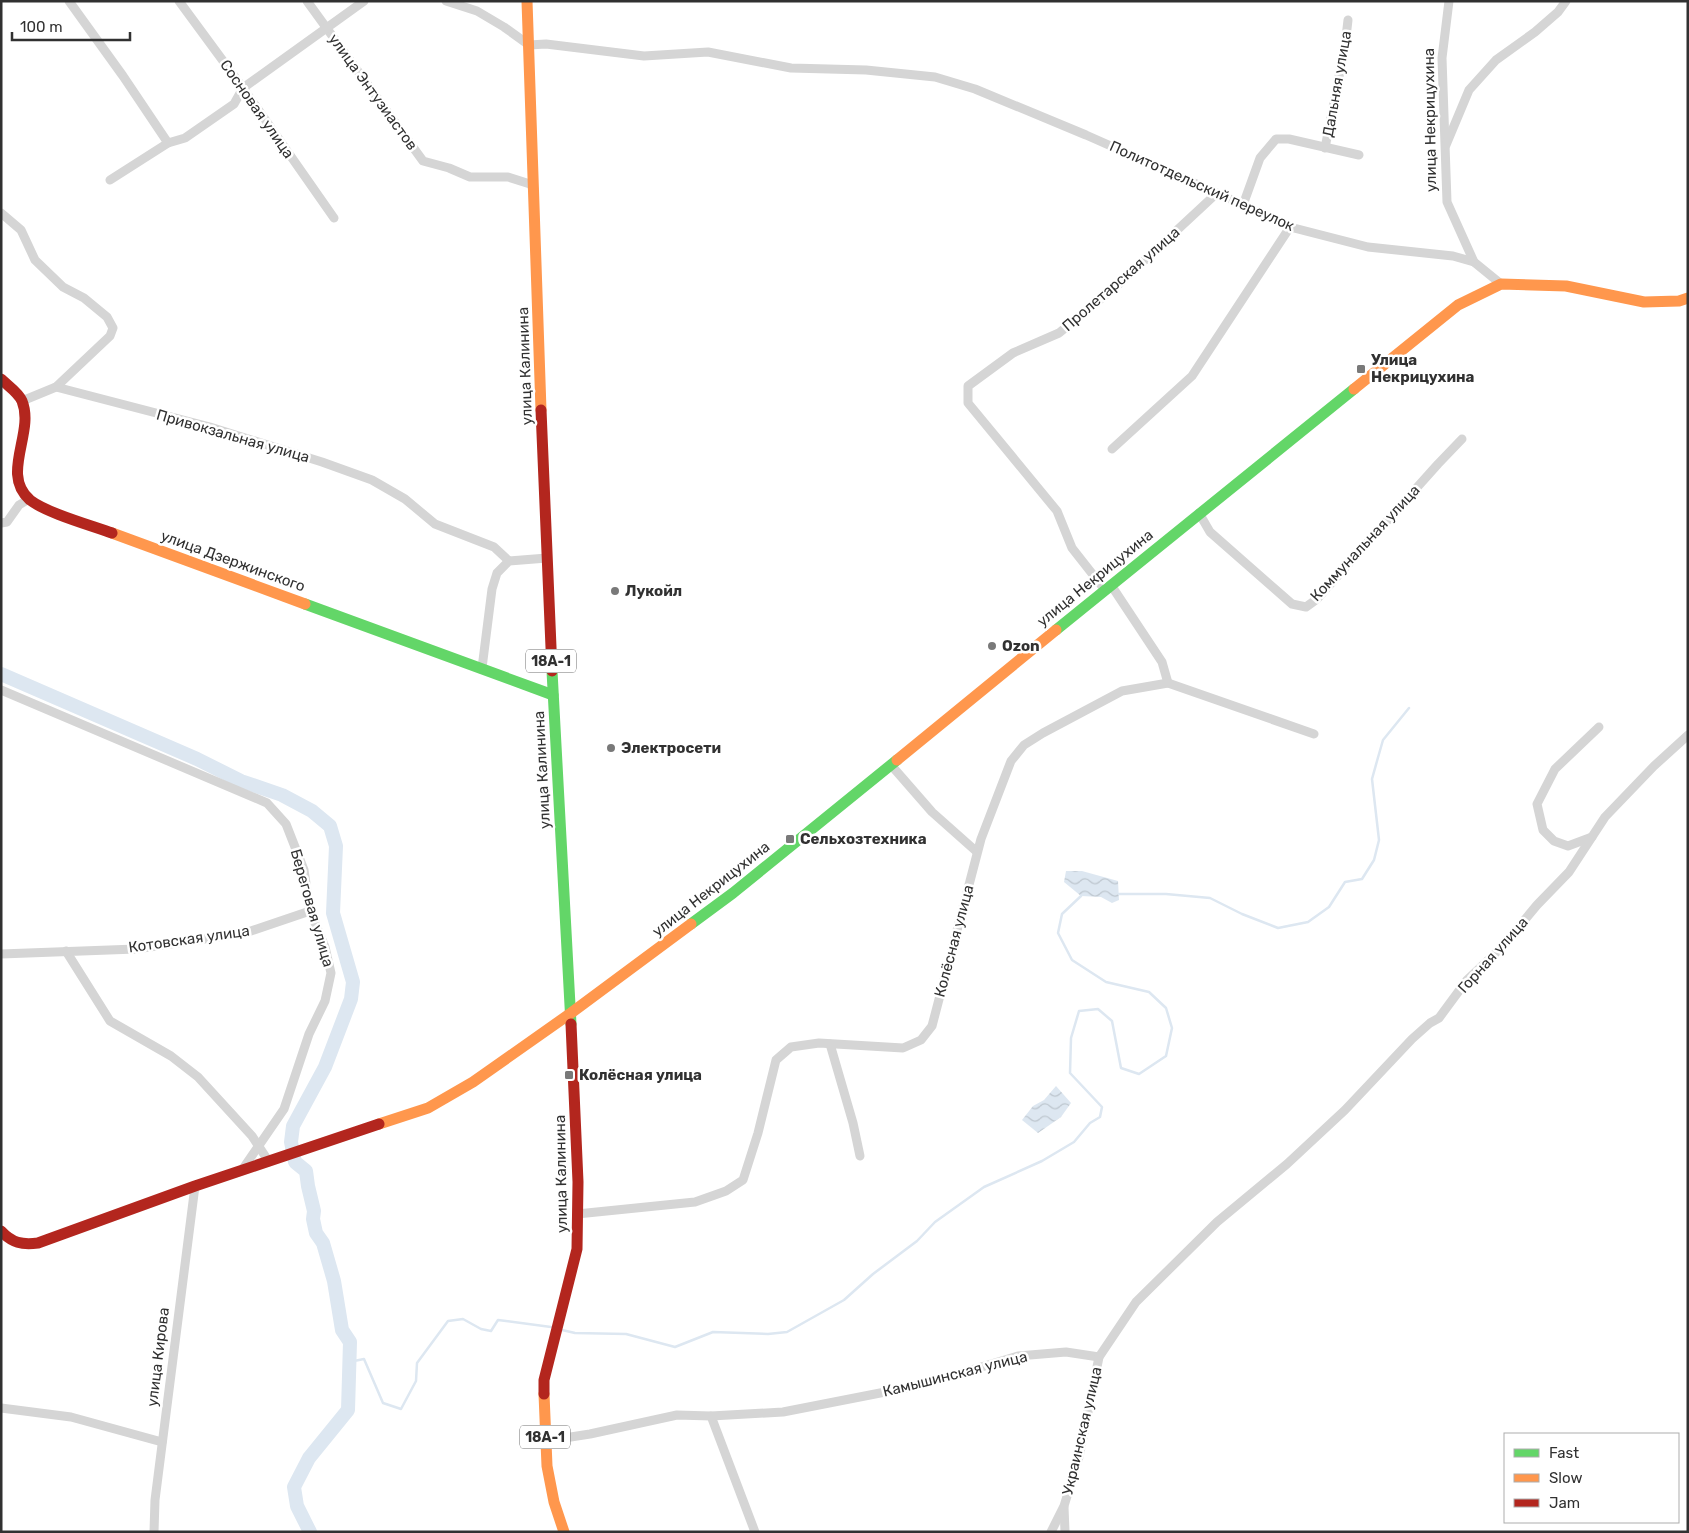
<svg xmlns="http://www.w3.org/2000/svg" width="1689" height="1533" font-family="Rubik,sans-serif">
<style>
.water{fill:url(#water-waves)}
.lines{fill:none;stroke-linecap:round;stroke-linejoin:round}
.stream{stroke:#dde7f1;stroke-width:2.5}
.river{stroke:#dde7f1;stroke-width:14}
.street{stroke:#d5d5d5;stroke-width:9}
.fast{stroke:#63d668;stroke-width:11}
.slow{stroke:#ff974d;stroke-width:11}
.jam{stroke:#b3261e;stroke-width:11}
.poi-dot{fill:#797979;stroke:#fff;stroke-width:2}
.labels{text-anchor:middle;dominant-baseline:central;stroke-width:5;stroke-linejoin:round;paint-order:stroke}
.shield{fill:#fff;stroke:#6f6f6f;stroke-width:1}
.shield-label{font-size:14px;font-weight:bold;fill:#313131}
.street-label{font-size:15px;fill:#313131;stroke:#fff}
.poi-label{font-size:15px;font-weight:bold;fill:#313131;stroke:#fff;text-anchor:start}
</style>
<defs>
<pattern id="water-waves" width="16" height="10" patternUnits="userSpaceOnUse" patternTransform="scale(1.25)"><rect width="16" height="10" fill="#dde7f1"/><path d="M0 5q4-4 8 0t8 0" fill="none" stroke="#bec7cf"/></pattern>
</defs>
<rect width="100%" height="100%" fill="#fff"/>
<!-- water -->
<g class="water">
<path d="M1066,871H1082L1118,881L1119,900L1112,903L1101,897L1081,896L1064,882Z"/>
<path d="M1056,1086L1071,1103L1061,1117L1038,1133L1022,1120L1033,1106L1044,1100Z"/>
</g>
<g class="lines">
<!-- stream -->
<g class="stream">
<path d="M1119,894H1166L1210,898L1242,914L1278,928L1308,922L1329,907L1345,882L1362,879L1374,860L1379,840L1372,779L1377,761L1383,740L1409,708"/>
<path d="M562,1330L575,1333L626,1334L675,1347L713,1332L768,1334L787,1332L844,1300L873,1274L917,1241L935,1222L984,1187L1042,1161L1074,1142L1090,1123L1100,1117L1102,1107L1070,1073L1071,1038L1079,1011L1098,1009L1112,1021L1121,1068L1139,1074L1166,1056L1172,1028L1166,1008L1149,992L1106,982L1072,960L1058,933L1062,914L1081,896"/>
<path d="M349,1362L364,1359L383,1403L401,1409L416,1381L417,1363L448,1321L463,1319L481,1329L491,1331L498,1320L551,1327"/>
</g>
<!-- river -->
<path class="river" d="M1,674L197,759L241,781L282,795L312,811L330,826L336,846L333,913L353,982L351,999L325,1067L293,1126L291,1142L295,1162L306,1171L308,1186L314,1211L313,1219L316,1233L323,1243L334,1281L342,1330L350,1342L348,1410L309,1458L294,1487L297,1506L310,1532"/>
<!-- street -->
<g class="street">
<path d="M69,1L123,76L168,143"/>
<path d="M179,1L243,88L334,218"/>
<path d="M307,1L423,161L449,168L470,177H508L530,184L534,189"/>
<path d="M446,1L477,11L504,27L529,45L546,44L644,56L708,52L791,68L866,70L935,77L975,89L1086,135L1217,193L1290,227L1368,247L1453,256L1474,262L1501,284"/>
<path d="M1449,1L1442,58L1447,202L1474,262"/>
<path d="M1446,145L1469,90L1496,60L1535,32L1558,12L1566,1"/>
<path d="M1325,148L1345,46L1348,20"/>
<path d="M110,180L168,143L185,138L234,104L243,88L364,1"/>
<path d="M1243,205L1260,158L1276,139H1289L1359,155"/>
<path d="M1,213L21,230L35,260L63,287L84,298L107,317L113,328L110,336L56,387L22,401"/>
<path d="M56,387L210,427L322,462L372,480L405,499L435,524L494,547L509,561"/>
<path d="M1112,449L1192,376L1290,227"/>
<path d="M1199,513L1210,532L1292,604L1306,607L1317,599L1438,464L1462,439"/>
<path d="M1,523L7,522L19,505L29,499"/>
<path d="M1111,585L1162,662L1168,683"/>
<path d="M1105,590L1072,548L1057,511L968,403V386L1013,353L1059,333L1119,284L1217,193"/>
<path d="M482,668L492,589L497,573L509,561L547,558"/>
<path d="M1,690L267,803L286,824L304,870L310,911L325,947L331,973L325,1001L309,1034L284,1109L242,1170"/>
<path d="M891,765L932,812L977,852"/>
<path d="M1592,837L1568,846L1554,841L1543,830L1537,804L1555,769L1599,727"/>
<path d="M66,951L110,1021L171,1056L198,1077L252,1136L269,1162"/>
<path d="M1,954L136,949L245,933L310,911"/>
<path d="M830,1044L853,1123L860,1156"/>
<path d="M577,1214L695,1202L726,1191L743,1180L758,1133L776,1060L791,1047L819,1043L903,1048L921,1040L932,1026L981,839L1011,761L1024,745L1043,733L1122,691L1168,683L1314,734"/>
<path d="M1,1408L71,1417L162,1442"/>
<path d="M711,1416L755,1532"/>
<path d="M545,1441L590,1434L677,1415L711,1416L783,1412L921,1385L1018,1356L1066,1352L1099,1357"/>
<path d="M1064,1507L1065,1532"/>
<path d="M154,1532L155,1500L195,1186"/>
<path d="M1051,1532L1064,1506L1079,1457L1099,1357L1136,1302L1217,1222L1287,1164L1345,1110L1412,1039L1430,1023L1439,1018L1467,980L1502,947L1537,905L1569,872L1605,817L1654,766L1688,735"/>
</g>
<!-- fast -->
<g class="fast">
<path d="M305,604L553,695"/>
<path d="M1056,630L1354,389"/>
<path d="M552,671L571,1024"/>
<path d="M691,924L733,893L897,760"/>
</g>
<!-- slow -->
<g class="slow">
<path d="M527,1L541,410"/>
<path d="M1354,389L1458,305L1501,284L1566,286L1644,302L1679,301L1688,298"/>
<path d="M112,533L305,604"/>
<path d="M897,760L1056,630"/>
<path d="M379,1124L428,1108L473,1082L571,1013L691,924"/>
<path d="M544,1394L547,1466L554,1502L564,1532"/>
</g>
<!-- jam -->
<g class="jam">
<path d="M1,379C8,386 18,392 22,401C35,433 0,474 30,500C47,513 90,525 112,533"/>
<path d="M541,410L552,671"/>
<path d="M1,1231C12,1243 22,1245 38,1243L195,1186L379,1124"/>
<path d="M544,1394V1380L577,1249L578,1182L571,1024"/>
</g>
</g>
<!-- markers -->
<g class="poi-dot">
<rect x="1356" y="364" width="10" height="10" rx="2.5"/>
<circle cx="615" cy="591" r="5"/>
<circle cx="992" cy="646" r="5"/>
<circle cx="611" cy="748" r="5"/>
<rect x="785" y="834" width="10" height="10" rx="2.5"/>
<rect x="564" y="1070" width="10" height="10" rx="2.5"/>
</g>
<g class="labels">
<!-- shield labels -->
<g class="shield">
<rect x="526" y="649.5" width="50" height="23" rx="4"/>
<rect x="520" y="1425.5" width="50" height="23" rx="4"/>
</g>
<g class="shield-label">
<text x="551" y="661">18А-1</text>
<text x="545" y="1437">18А-1</text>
</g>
<!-- street labels -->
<g class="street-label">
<text transform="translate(1337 84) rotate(-80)">Дальняя улица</text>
<text transform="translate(373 92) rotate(54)">улица Энтузиастов</text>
<text transform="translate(257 109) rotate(55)">Сосновая улица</text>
<text transform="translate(1430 120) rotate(-91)">улица Некрицухина</text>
<text transform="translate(1202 186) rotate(24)">Политотдельский переулок</text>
<text transform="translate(1121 279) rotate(-41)">Пролетарская улица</text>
<text transform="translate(525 366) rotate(-92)">улица Калинина</text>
<text transform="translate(233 436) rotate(16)">Привокзальная улица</text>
<text transform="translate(1365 543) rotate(-47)">Коммунальная улица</text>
<text transform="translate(233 561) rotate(20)">улица Дзержинского</text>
<text transform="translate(1095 578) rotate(-39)">улица Некрицухина</text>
<text transform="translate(542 770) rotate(-93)">улица Калинина</text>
<text transform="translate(711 889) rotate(-38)">улица Некрицухина</text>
<text transform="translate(312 908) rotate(74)">Береговая улица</text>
<text transform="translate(189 939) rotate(-8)">Котовская улица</text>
<text transform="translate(954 941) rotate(-75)">Колёсная улица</text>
<text transform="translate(1493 955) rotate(-48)">Горная улица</text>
<text transform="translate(561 1174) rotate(-91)">улица Калинина</text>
<text transform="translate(158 1357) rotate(-83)">улица Кирова</text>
<text transform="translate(955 1374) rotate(-14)">Камышинская улица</text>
<text transform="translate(1082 1431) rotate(-77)">Украинская улица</text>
</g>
<!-- poi labels -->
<g class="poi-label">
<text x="1371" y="360">Улица<tspan x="1371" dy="17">Некрицухина</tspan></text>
<text x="625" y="591">Лукойл</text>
<text x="1002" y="646">Ozon</text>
<text x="621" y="748">Электросети</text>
<text x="800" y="839">Сельхозтехника</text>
<text x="579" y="1075">Колёсная улица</text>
</g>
</g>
<!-- border -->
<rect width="1689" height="1533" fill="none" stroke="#313131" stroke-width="5"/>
<!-- legend -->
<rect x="1504" y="1433" width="175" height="90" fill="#ffffff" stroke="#adadad"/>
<rect x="1514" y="1449" width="25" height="8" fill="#63d668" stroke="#adadad"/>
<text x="1549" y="1458" font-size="15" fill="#313131">Fast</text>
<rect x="1514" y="1474" width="25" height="8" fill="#ff974d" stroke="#adadad"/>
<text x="1549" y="1483" font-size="15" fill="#313131">Slow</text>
<rect x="1514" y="1499" width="25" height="8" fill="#b3261e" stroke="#adadad"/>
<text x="1549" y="1508" font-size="15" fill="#313131">Jam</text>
<!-- scale -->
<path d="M12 32v8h118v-8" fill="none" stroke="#313131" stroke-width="2.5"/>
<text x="20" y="32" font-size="15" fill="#313131" stroke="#ffffff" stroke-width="4" paint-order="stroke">100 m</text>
</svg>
